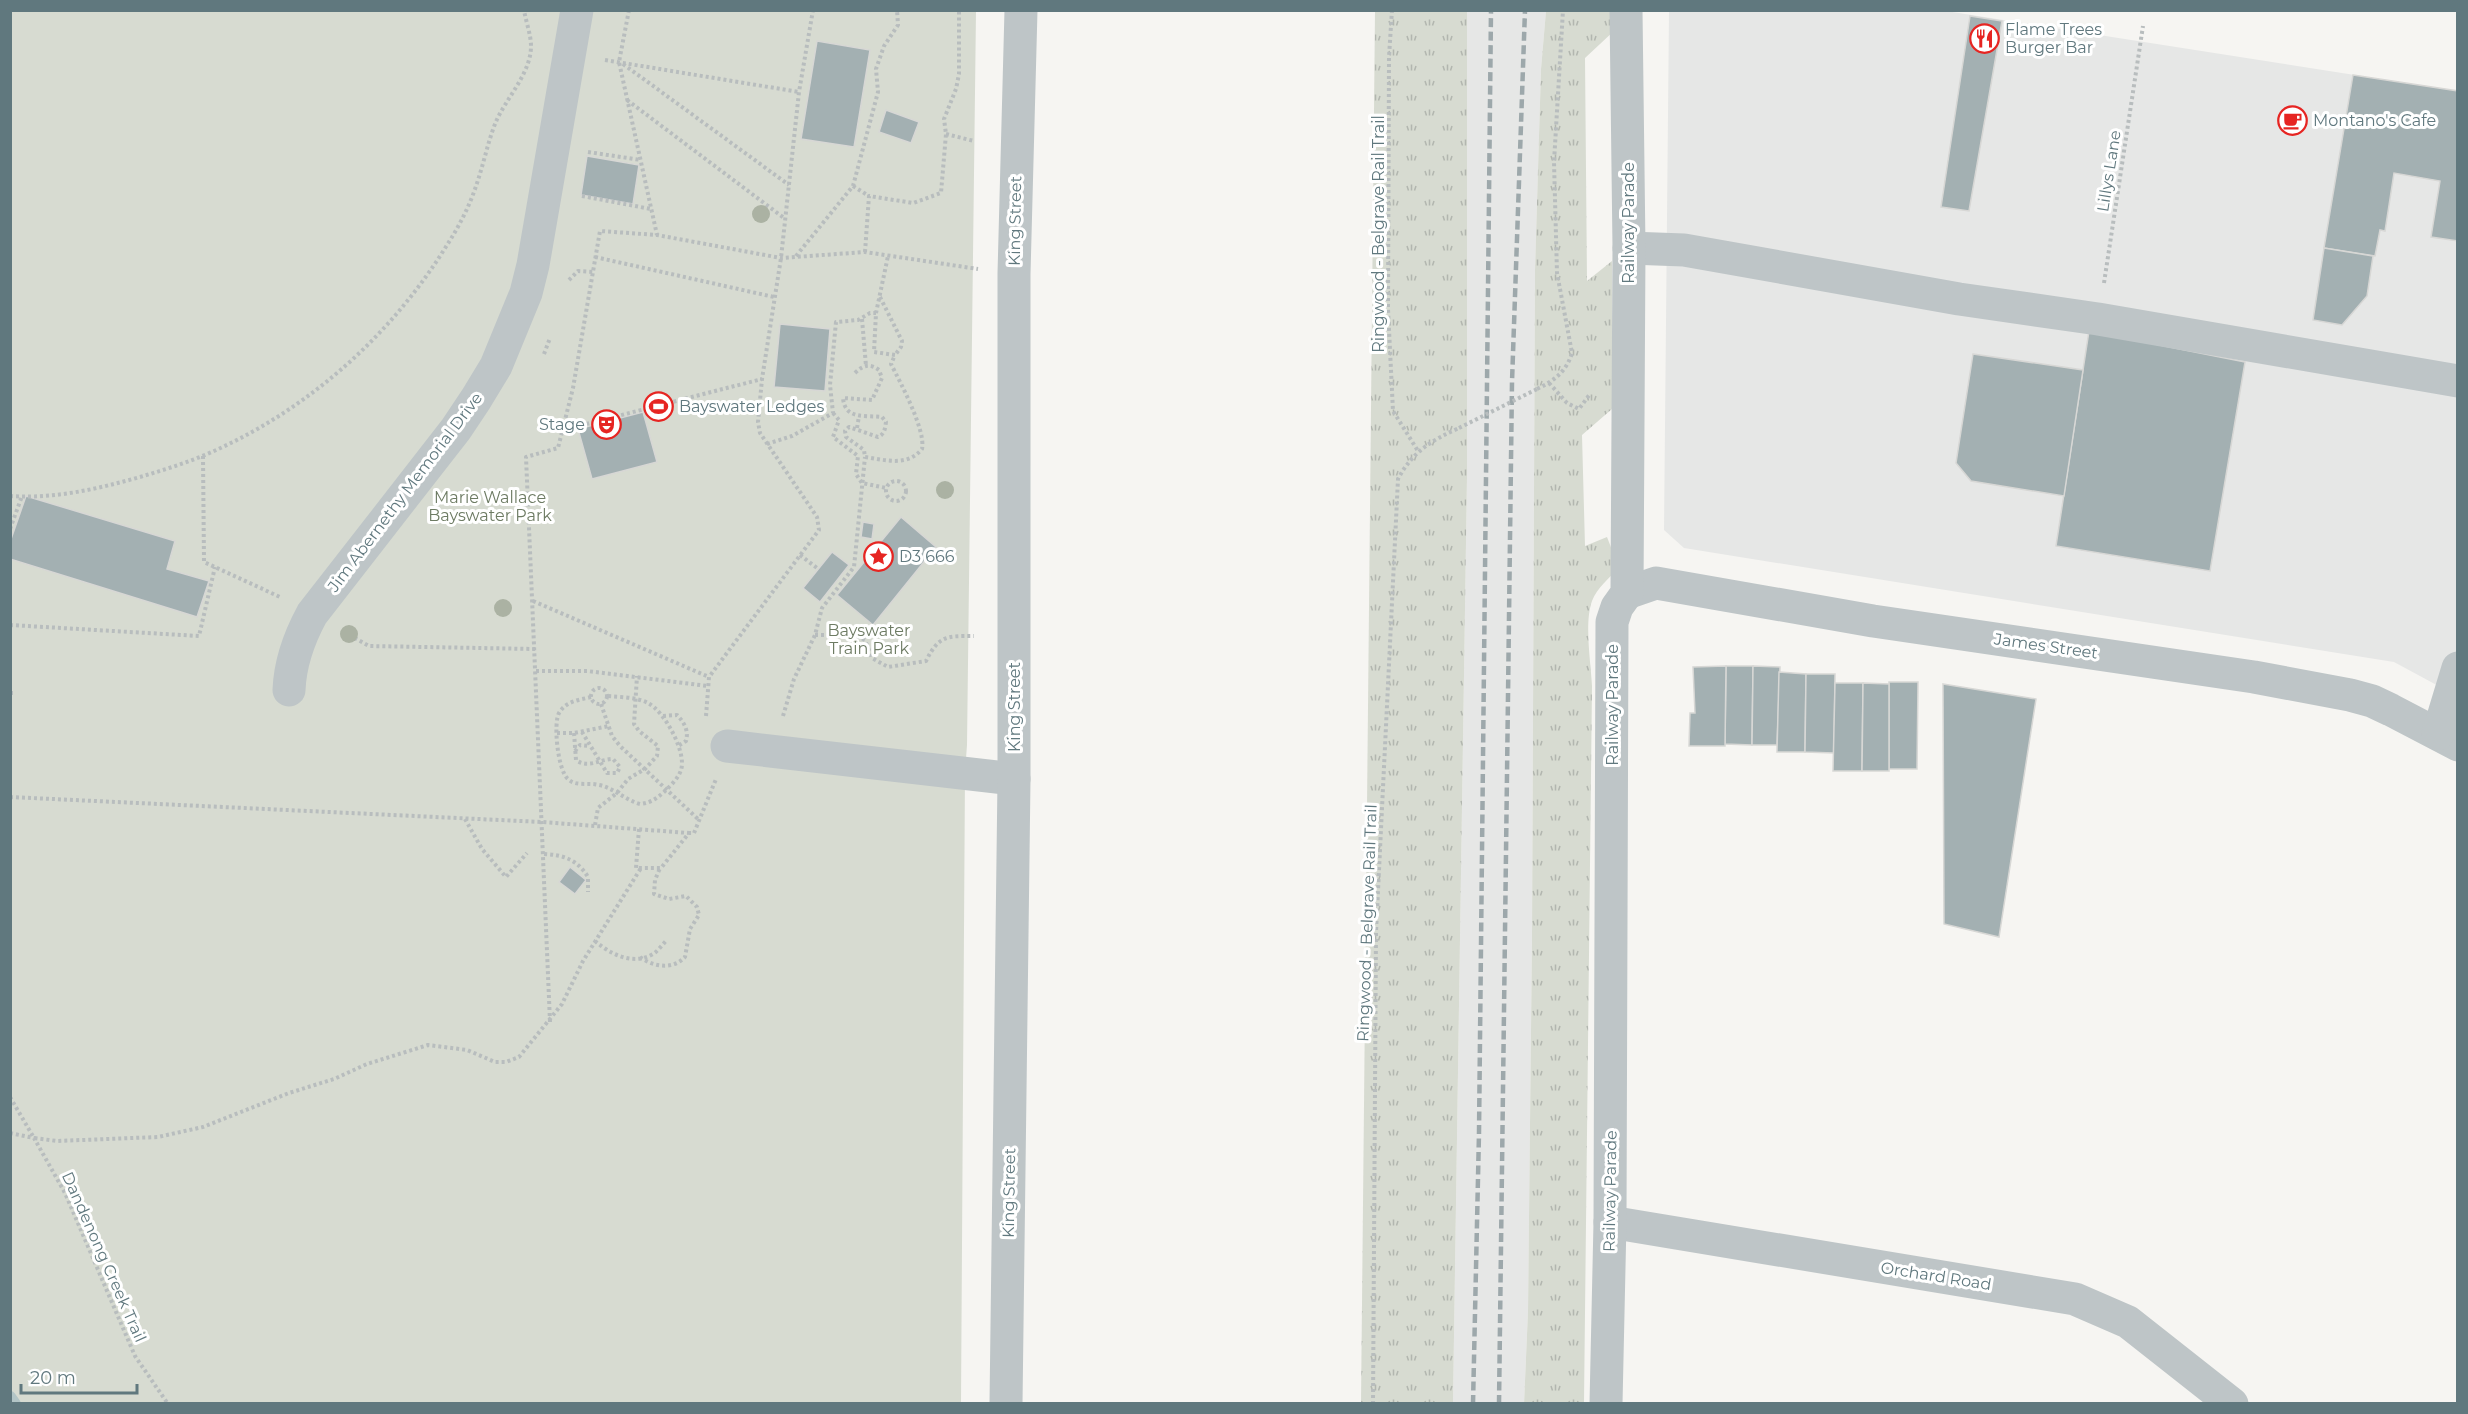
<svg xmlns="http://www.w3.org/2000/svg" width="2468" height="1414" font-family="Montserrat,sans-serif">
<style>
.built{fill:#e6e7e6}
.grass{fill:url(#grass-tufts)}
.park{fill:#d7dbd1}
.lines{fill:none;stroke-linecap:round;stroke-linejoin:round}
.stream{stroke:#b3c5c6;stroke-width:12}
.building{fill:#a3b0b2;stroke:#d7d7d5;stroke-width:1.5}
.path{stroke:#b8bdbe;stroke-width:4;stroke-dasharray:3 3;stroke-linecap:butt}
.minor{stroke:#bec5c7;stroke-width:33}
.rail{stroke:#9da8ab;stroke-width:4.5;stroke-dasharray:9 4.5;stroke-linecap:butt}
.path-bridge{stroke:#b8bdbe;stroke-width:4;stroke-dasharray:3 3;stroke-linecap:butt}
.tree{fill:#abb2a3}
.labels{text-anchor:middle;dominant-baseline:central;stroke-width:6;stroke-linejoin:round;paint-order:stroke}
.poi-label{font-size:16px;fill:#60787e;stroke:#fff;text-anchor:start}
.street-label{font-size:16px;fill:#60787e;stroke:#fff}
.park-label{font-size:16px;fill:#6d7b63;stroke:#fff}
</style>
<defs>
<pattern id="grass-tufts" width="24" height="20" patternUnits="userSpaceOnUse" patternTransform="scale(1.5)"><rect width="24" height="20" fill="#d7dbd1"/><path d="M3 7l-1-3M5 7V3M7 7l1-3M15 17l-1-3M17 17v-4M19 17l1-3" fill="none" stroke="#b2b6af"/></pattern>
</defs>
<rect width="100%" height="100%" fill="#f6f5f2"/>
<!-- built -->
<g class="built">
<path d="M1467,11H1546L1541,69L1535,270L1532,937L1528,1311L1524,1403L1453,1404L1467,477Z"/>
<path d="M1669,11H1946L2457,91V696L2394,662L1684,548L1664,530Z"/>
</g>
<!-- grass -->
<g class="grass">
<path d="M1375,11H1467V477L1453,1403H1361Z"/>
<path d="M1546,11H1613L1615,30L1585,58L1587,281L1612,261V409L1582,435L1585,546L1607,537L1619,568C1609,578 1597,588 1592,601C1584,623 1591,663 1592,686L1584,1403L1524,1404L1528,1311L1532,937L1535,270L1541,69Z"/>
</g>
<!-- park -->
<path class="park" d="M10,11H976L967,745L965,772L961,1403H11Z"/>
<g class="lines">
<!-- stream -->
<path class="stream" d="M10,1397L15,1404"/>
</g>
<!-- building -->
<g class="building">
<path d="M1970,16L2002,21L1969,211L1941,207Z"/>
<path d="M817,41L870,50L854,147L801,139Z"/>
<path d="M2353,75L2458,91V241L2431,237L2440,181L2394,173L2385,231L2380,230L2375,256L2324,248Z"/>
<path d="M886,110L919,122L911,143L879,132Z"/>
<path d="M587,156L639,165L633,204L581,195Z"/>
<path d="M2324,248L2373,256L2367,296L2342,325L2313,320Z"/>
<path d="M780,324L830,329L825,391L774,387Z"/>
<path d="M2089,331L2245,362L2210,571L2056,546Z"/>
<path d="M1973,354L2083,370L2064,496L1971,481L1956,463Z"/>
<path d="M643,412L657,462L592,479L578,429Z"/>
<path d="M26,496L175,541L167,569L209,581L197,617L10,559V542Z"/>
<path d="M901,517L936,547L873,625L837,595Z"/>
<path d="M863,522L874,524L872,539L861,537Z"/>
<path d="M832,552L849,565L820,602L803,588Z"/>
<path d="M1726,666H1753L1752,745L1725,744Z"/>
<path d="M1726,666L1725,746H1689L1690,713H1695L1693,667Z"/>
<path d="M1753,666L1780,667L1777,745H1752Z"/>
<path d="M1779,672L1806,674L1805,752H1777Z"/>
<path d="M1806,674H1835L1834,753L1805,752Z"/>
<path d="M1889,682H1918L1917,769H1889Z"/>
<path d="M1835,683H1863L1862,771H1833Z"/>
<path d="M1863,683L1889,684V771H1862Z"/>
<path d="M1943,684L2036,699L1999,937L1944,924Z"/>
<path d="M570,867L586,880L575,894L559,882Z"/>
</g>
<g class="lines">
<!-- path -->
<g class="path">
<path d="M629,10L619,62L657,235"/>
<path d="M1392,10L1389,57L1388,309L1393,411L1418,451"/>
<path d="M605,60L799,92"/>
<path d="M623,64L789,185"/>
<path d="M627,100L784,218"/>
<path d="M946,134L974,141"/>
<path d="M588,152L641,160"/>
<path d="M853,186L869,196"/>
<path d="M582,196L651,209"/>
<path d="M865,252L869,196L913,203L941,193L946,134L944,119L956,89L959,74V10"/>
<path d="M796,256L853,186L878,92L876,69L884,46L898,25L897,10"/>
<path d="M595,257L774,297"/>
<path d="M569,280L578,271L593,272"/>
<path d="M2104,283L2143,26"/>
<path d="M880,297L902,341L901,347L895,355"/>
<path d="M862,319L866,366"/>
<path d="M544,354L550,338"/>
<path d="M855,373C863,365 870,363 879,370L882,378L872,400L843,398C845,420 865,415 882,417L886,422C885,428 885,434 878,437L849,427L845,431L846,437L864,450L865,457C886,460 907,467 922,449C926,430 900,382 891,364L895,355L874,352L876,313L888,256"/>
<path d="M1549,383L1567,403L1579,409L1590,394"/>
<path d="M1537,389C1555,380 1566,372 1572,353L1557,273L1554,162L1563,10"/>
<path d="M833,413L839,420L833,437L858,456L856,474L862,483L886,488"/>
<path d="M857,428L859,416"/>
<path d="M563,430L762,379"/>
<path d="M767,444L792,436L833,413L830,385L836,322L858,320L870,313H876"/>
<path d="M203,456L204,562L280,597"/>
<circle cx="896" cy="491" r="10"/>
<path d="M10,496C55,499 97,489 140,477C160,471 180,465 200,457C302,415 389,339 447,245C460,225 471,203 478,180C484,162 488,142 495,124C505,99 531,74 531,46C531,35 526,22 524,10"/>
<path d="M10,529L22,496"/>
<path d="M800,555L817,568"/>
<path d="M533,601L709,677"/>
<path d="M10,625L199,636L215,567"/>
<path d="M344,632L369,646L535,649"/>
<path d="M815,635H855L865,640L872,658L888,667L926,661C939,635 947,636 974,636"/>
<path d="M536,671H587L708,686"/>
<circle cx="599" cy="696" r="8"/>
<path d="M10,693H14"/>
<path d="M591,697C579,700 566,701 559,713C553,724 558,771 568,779C576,787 588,782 599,785C614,788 625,800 640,804C650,803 656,799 664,792C670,786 678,779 681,770C687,752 664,711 648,703C636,697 620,697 607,696"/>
<path d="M601,704L612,736L620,746L699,820"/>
<path d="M663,716L677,715C684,722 689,731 686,741L678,746"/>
<path d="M706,716L709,677L819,530L817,517L760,433L758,422L762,379L781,258L799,92L813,10"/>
<path d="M783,716L794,679L815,635L822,608L854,567L865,457"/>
<path d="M557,733H574L609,726"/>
<path d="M574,733L576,760C588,769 600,759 613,759L620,767L617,773H607L582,732"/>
<path d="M575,751L580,745L589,746"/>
<path d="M10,797L542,822L689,833"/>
<path d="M465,819L482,849L506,877L527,853"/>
<path d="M595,825L598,808L617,793L628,779L645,769L657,756L658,746L639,731L634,724L637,676"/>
<path d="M639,829L636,868H661L689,833H694L716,779"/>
<path d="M544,854C563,855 577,859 588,877V892"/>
<path d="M595,941C610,954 633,966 653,954C658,951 662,945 666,941"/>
<path d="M640,957C653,967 673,970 685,957L690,929L699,915L697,907L686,896L669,899L654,894L655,880L660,868"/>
<path d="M550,1022L526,457L558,448L573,388L600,231L657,235L781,258L865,252L978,269"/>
<path d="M10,1097L34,1138L57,1141L158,1137L203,1127L289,1093L334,1079L367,1064L428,1045L467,1050L495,1062H506L519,1057L562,1004L583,961L641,868"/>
<path d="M10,1133L34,1138L65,1193L135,1356L168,1404"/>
<path d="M1373,1404L1376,932L1398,479C1412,452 1432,440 1459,428"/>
</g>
<!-- minor -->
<g class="minor">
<path d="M1629,248L1684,250L1959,299L2098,319L2458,381"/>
<path d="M1627,593L1656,583L1873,621L2254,677L2350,695L2372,701L2391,710L2458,745"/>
<path d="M289,690C290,664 299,638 312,614L456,429L476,399L496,366L526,293L533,265L577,10"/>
<path d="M2438,734L2458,668"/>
<path d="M727,746L1014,779"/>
<path d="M1610,1222L2075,1299L2128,1322L2232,1404"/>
<path d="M1006,1404L1014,779V274L1021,10"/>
<path d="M1606,1404L1610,1222L1612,622L1617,607L1627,593L1629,248L1626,10"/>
</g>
<!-- rail -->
<g class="rail">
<path d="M1473,1404L1479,1133L1491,10"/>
<path d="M1499,1404L1512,382L1525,10"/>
</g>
<!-- path-bridge -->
<path class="path-bridge" d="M1459,428L1537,389"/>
</g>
<!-- trees -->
<g class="tree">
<circle cx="761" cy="214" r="9"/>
<circle cx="945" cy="490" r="9"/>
<circle cx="503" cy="608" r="9"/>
<circle cx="349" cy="634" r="9"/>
</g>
<!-- icons -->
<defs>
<symbol id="restaurant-ring" viewBox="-11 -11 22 22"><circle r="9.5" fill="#fff" stroke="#e62522" stroke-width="1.5"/><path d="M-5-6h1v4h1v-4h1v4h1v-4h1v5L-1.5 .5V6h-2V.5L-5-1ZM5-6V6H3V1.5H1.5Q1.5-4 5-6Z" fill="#e62522"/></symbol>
<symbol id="cafe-ring" viewBox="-11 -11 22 22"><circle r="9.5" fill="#fff" stroke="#e62522" stroke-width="1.5"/><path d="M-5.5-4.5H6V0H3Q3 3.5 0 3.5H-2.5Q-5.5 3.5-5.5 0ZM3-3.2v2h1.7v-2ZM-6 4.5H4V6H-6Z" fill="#e62522"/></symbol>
<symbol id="stadium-ring" viewBox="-11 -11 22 22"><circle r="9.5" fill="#fff" stroke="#e62522" stroke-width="1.5"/><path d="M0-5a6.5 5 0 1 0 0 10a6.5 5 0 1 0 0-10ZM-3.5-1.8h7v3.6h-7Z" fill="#e62522"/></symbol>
<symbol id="theatre-ring" viewBox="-11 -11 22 22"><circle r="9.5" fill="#fff" stroke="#e62522" stroke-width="1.5"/><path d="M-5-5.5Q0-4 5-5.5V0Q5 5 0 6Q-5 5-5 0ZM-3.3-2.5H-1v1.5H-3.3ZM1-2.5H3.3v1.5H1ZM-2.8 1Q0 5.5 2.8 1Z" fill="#e62522"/></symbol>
<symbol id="sight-ring" viewBox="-11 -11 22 22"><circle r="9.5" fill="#fff" stroke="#e62522" stroke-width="1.5"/><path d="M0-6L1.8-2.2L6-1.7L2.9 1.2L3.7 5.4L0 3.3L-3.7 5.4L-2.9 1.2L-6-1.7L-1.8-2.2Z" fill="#e62522"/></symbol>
</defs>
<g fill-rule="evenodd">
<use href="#restaurant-ring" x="1968" y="22" width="33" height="33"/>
<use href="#cafe-ring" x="2276" y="104" width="33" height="33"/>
<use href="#stadium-ring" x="642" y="390" width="33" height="33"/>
<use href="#theatre-ring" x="590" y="408" width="33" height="33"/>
<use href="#sight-ring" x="862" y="540" width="33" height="33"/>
</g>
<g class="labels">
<!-- poi labels -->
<g class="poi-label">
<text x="2005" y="29">Flame Trees<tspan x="2005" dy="18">Burger Bar</tspan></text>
<text x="2313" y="120">Montano's Cafe</text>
<text x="679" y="406">Bayswater Ledges</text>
<text x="585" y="424" text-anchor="end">Stage</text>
<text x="899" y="556">D3 666</text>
</g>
<!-- street labels -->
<g class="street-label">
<text transform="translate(2109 171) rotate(-81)">Lillys Lane</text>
<text transform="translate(1015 221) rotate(-89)">King Street</text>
<text transform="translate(1628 223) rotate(-90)">Railway Parade</text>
<text transform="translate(1378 234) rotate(-90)">Ringwood - Belgrave Rail Trail</text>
<text transform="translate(405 492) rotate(-53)">Jim Abernethy Memorial Drive</text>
<text transform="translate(2046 646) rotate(8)">James Street</text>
<text transform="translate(1612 705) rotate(-90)">Railway Parade</text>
<text transform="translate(1014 707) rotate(-90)">King Street</text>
<text transform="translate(1367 923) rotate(-88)">Ringwood - Belgrave Rail Trail</text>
<text transform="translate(1610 1191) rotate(-89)">Railway Parade</text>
<text transform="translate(1009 1193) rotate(-89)">King Street</text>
<text transform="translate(104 1257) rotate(66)">Dandenong Creek Trail</text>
<text transform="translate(1936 1276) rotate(9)">Orchard Road</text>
</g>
<!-- park labels -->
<g class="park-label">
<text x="490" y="497">Marie Wallace<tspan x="490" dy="18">Bayswater Park</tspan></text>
<text x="869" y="630">Bayswater<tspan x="869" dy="18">Train Park</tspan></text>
</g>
</g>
<!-- border -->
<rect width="2468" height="1414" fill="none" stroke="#60787e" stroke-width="24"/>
<!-- scale -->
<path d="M21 1384v9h116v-9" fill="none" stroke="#60787e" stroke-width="3"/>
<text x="30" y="1384" font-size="18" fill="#60787e" stroke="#ffffff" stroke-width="4.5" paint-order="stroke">20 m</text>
</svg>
